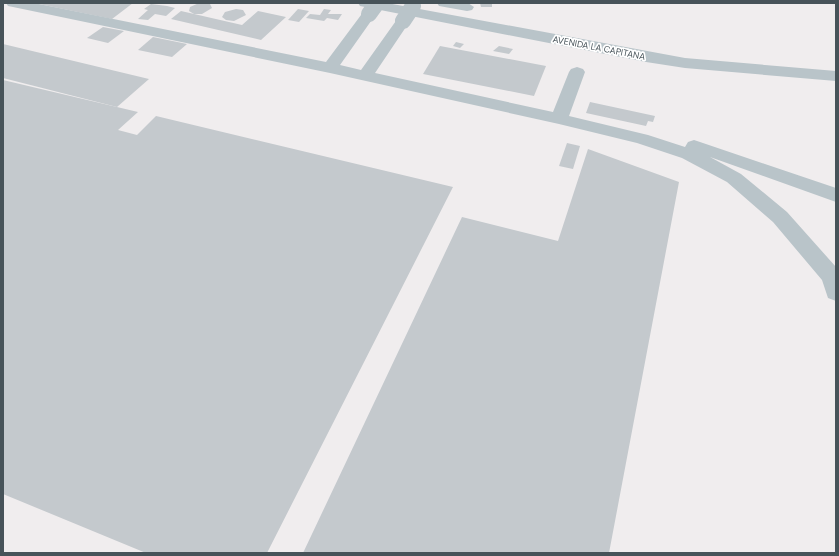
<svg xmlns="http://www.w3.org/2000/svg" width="839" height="556" font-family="'DM Sans',sans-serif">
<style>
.building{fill:#c4c9cd}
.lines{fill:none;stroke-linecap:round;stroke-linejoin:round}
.minor{fill:#b9c4c9;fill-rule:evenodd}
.minor-bridge{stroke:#b9c4c9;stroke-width:16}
.labels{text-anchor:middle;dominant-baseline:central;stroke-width:3.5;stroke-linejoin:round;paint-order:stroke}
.far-street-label{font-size:9px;fill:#475359;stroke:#fff}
</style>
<rect width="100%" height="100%" fill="#f0edee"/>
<!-- building -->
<g class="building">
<path d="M34,3H133L112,19Z"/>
<path d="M199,3L210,4L212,8L202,14H194L189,11L190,7Z"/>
<path d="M480,3H492V7H481Z"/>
<path d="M151,4L167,6L175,8L166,16L155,14L148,20L138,19L148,10L144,9Z"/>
<path d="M236,9L243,10L246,15L234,21L226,20L222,17L225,12Z"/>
<path d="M298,9L309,11L299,22L288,20Z"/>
<path d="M324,9L331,10L328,14H342L338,20L327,18L324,21L306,18L310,14L320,15Z"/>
<path d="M181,11L242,25L258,11L286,17L261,40L171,19Z"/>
<path d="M103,27L124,31L108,43L87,38Z"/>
<path d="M153,37L187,44L172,57L138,50Z"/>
<path d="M456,42L464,44L460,48L453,46Z"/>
<path d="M3,44L149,79L117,107L3,78Z"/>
<path d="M440,46L546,66L534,96L423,74Z"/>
<path d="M499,46L513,49L509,54L493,51Z"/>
<path d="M3,80L138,112L118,130L137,135L156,116L453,187L267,553H146L3,494Z"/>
<path d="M590,102L655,116L653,122L648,121L646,126L586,113Z"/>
<path d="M567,143L580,146L573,169L559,166Z"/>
<path d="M588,149L679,182L609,553H303L462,217L558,241Z"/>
</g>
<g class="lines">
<!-- minor -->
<g class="minor">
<path d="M6,3H34L326,62L364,11H374L376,14L340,65L361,70L398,18H408L410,21L375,73L553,112L569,72L571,69L577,67L583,69L585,72L569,116L648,135L685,147L688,142L694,140L700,142L836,188V202L710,157L741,174L787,212L836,267V301L828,298L822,280L773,222L727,182L682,158L637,143L559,124L330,73L13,7L8,6Z"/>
<path d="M358,3H387L685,58L836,71V81L685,68L646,62L365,7L360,6Z"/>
<path d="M437,3H468L474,7L472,10L467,11L439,6Z"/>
</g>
<!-- minor-bridge -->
<g class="minor-bridge">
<path d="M369,14L377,3"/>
<path d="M403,21L413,6"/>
</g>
</g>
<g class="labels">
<!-- far-street labels -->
<g class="far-street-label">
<text transform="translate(599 48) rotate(11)">AVENIDA LA CAPITANA</text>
</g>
</g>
<!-- border -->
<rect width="839" height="556" fill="none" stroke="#475359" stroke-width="8"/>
</svg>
